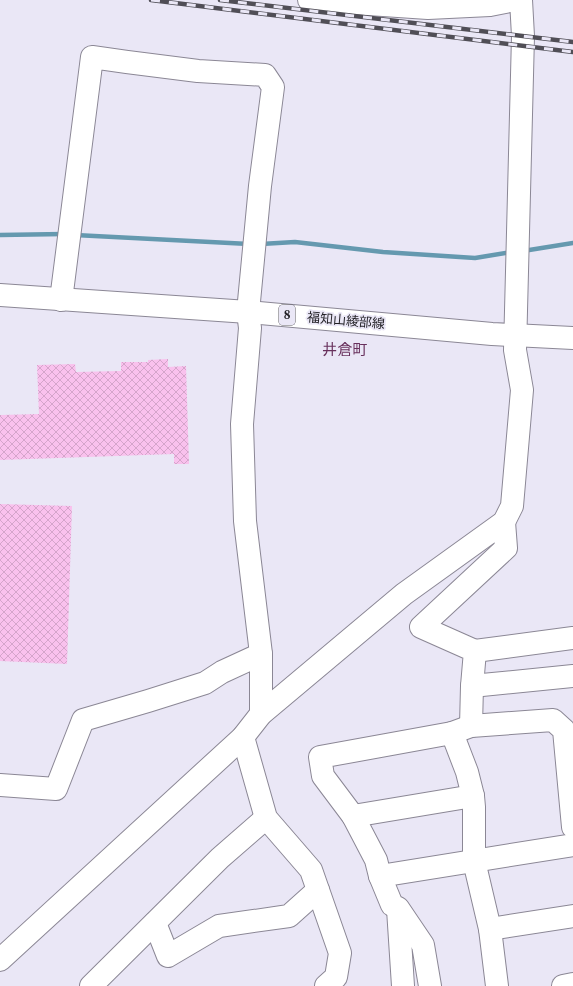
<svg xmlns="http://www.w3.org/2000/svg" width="573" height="986" font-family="Spectral,'Noto Sans JP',serif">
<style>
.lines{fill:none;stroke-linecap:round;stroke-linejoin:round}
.stream{stroke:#6599af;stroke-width:4.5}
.building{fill:url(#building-cross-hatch)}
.minor-casing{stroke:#8b8795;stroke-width:24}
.major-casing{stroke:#8b8795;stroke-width:24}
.minor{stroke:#fff;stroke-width:22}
.major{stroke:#fff;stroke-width:22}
.rail-casing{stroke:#504e56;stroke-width:4.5}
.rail{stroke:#eae7f6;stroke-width:3;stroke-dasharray:9;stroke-linecap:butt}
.labels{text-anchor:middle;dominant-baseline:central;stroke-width:3.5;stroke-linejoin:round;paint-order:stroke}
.shield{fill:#eae7f6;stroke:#5d5b63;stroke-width:1}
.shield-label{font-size:12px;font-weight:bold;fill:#201f24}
.street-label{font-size:13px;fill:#201f24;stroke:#eae7f6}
.quarter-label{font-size:15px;fill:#68305c;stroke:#eae7f6}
</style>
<defs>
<pattern id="building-cross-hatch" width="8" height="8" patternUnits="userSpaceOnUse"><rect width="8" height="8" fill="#f9c1ed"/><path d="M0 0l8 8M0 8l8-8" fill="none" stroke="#d5a5cb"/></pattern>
</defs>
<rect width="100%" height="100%" fill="#eae7f6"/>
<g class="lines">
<!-- stream -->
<g class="stream">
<path d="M0,235L64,234"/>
<path d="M75,235L249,244"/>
<path d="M261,244L295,242L383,252L475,258L512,252"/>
<path d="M523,251L573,243"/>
</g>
</g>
<!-- building -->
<g class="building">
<path d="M168,359V367L186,366L189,464H174V454L0,460V415L39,414L37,365L75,364L76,372L121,371V362H148V360Z"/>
<path d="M0,504L72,506L67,664L0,661Z"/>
</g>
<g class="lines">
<defs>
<g id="minor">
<path d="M309,0L428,8L490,5L515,0"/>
<path d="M61,300L92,57L127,62L198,71L265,75L273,87L260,186L248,312L250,328L242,424L245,521L261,654V714"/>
<path d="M475,651L573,638"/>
<path d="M472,686L573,676"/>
<path d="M471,726L472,686L475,651L421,627L506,548L504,522"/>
<path d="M452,733L467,772L473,796L474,807V861L490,929L497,986"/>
<path d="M243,737L266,818L311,870L340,953L336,977L326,986"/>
<path d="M0,785L56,789L83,720L148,701L205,683L222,672L261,654"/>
<path d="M353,816L473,796"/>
<path d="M380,876L573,845"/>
<path d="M398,909L403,986"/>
<path d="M155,923L168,956L219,926L289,916L318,890"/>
<path d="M490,929L573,916"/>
<path d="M0,960L243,737L261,714L404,594L504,522L512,506L522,390L515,350L523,36L521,0"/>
<path d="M91,986L220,858L266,818"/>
<path d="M430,986L423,945L398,908L392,905L380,876L376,860L353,816L323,776L320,757L452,733L471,726L553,720L564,730L573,827"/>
<path d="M563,986L573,984"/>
</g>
<path id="major" d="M0,295L248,312L492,334L573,338"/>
</defs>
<!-- minor casing -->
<use href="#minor" class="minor-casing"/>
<!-- major casing -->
<use href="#major" class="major-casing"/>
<!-- minor -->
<use href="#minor" class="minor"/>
<!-- major -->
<use href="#major" class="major"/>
<defs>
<g id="rail">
<path d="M151,0L573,52"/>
<path d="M220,0L573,42"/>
</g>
</defs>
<!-- rail casing -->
<use href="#rail" class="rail-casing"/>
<!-- rail -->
<use href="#rail" class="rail"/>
</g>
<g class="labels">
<!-- shield labels -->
<rect class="shield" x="279" y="305" width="16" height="20" rx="3"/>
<g class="shield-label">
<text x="287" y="315">8</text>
</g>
<!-- street labels -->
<g class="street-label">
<text transform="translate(346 321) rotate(5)">福知山綾部線</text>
</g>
<!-- quarter labels -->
<g class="quarter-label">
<text x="345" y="350">井倉町</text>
</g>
</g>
</svg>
